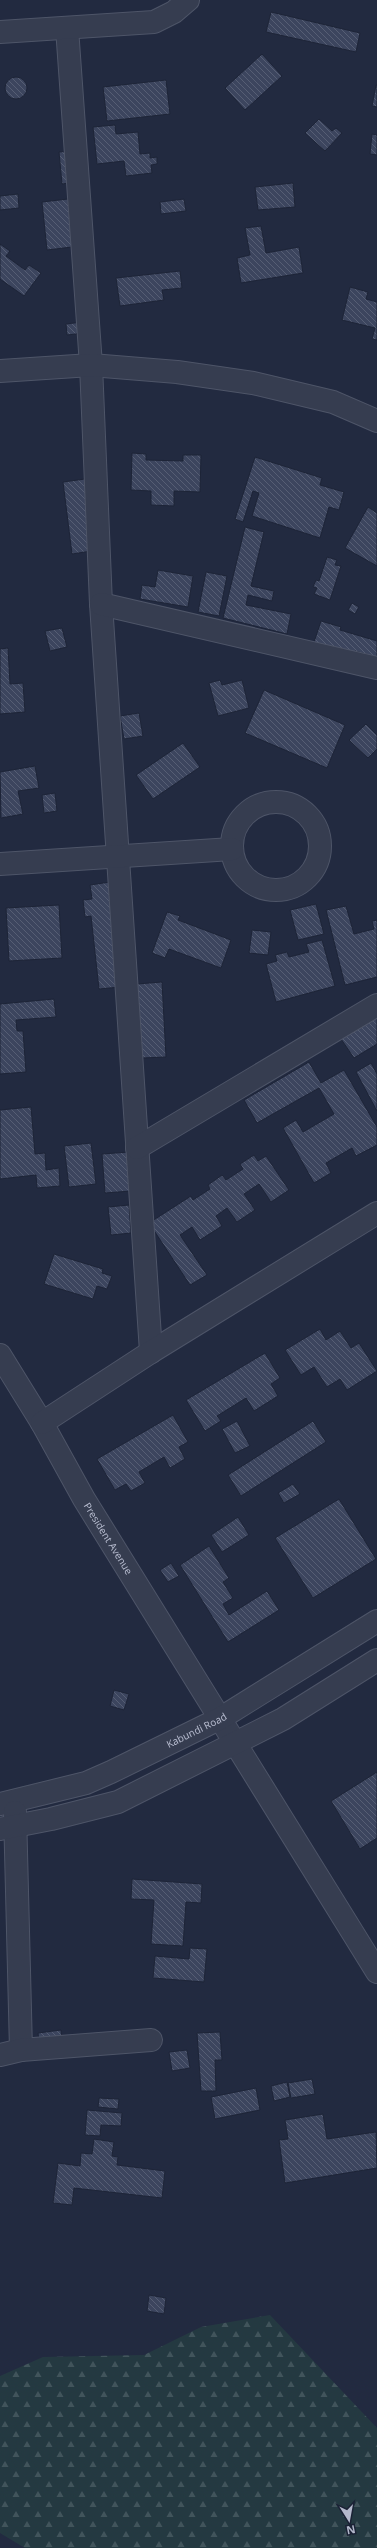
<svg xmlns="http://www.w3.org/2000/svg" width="377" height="2548" font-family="'Noto Sans',sans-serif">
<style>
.forest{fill:url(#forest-firs)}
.building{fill:url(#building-back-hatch);stroke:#1d2437}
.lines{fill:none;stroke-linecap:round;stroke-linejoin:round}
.minor-casing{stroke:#4e5568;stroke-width:24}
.minor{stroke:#363d50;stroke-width:22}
.labels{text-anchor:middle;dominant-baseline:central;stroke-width:3.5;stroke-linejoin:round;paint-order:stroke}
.street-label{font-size:10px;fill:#b3b8cb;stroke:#1b2235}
</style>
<defs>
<pattern id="forest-firs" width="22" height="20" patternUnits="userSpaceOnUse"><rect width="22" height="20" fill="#243941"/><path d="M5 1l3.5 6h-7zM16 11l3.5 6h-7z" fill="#41545b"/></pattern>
<pattern id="building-back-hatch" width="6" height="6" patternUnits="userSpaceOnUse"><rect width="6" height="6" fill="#3c455e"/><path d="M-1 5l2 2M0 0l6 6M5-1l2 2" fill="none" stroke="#565e74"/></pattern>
</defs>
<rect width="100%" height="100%" fill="#222a40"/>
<!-- forest -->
<path class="forest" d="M270,2315L377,2428V2548H25L0,2533V2376L43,2357L144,2355L201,2327Z"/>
<!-- building -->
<g class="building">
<path d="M271,12L360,33L356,52L266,32Z"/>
<path d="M262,54L282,76L245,110L225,88Z"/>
<circle cx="16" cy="88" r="11"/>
<path d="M166,80L170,114L107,121L103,87Z"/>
<path d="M376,85H377V107L372,106Z"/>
<path d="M319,119L332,131L336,128L342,133L325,151L305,133Z"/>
<path d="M115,125L116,134L138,132L140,154L150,153V158L157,157V164L151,165L152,173L126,176L124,161L97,164L93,127Z"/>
<path d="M372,134L377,135V155L370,154Z"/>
<path d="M73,151L76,182L62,184L59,152Z"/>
<path d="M293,183L295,207L258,210L255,187Z"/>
<path d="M18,194L19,208L0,210V196Z"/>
<path d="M68,199L72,247L47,250L42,202Z"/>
<path d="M184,199L186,211L161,214L160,202Z"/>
<path d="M261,226L266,253L299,247L303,273L241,283L237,258L250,255L245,228Z"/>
<path d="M0,244L10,251L6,256L25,270L29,265L41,273L24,296L0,279Z"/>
<path d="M180,271L182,288L162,290L164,300L120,306L116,278Z"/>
<path d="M350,287L368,292L366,299L377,302V340L372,339L375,328L342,320Z"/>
<path d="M82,322L84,333L67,335L66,324Z"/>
<path d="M132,453L146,454V460L183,461V455H201L200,492L174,491V506L151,505V491L131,490Z"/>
<path d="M255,457L322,478L320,485L344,492L339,510L329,507L320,538L252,516L259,493L253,491L243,522L235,519Z"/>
<path d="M85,479L98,550L72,554L63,482Z"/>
<path d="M368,507L377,513V566L345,548Z"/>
<path d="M245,527L264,532L251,586L274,591L272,601L248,595L246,605L291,614L287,634L223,618Z"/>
<path d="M327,557L337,560L335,565L341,566L330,600L314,594L317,588L313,587L316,580L319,581Z"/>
<path d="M158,570L193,576L188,607L140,599L142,585L155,587Z"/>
<path d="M206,572L227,576L219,616L198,612Z"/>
<path d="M352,603L359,607L355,614L348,610Z"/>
<path d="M321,621L341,627L340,630L377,641V657L355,651L353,657L313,645Z"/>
<path d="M62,628L67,647L50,651L45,631Z"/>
<path d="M8,648L10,684L23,683L25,712L0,714V649Z"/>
<path d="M220,680L222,685L242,680L249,708L218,716L209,683Z"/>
<path d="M264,690L345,725L327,768L245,733Z"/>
<path d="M139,713L143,736L124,739L120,716Z"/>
<path d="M366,724L377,735V749L368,758L349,740Z"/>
<path d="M183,743L200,767L153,799L136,775Z"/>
<path d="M35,766L39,788L18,791L23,814L1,818L0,772Z"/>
<path d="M55,793L57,811L44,813L42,795Z"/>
<path d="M110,882L120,987L99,989L91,916L85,917L83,900L92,899L90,885Z"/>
<path d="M316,904L324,934L298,940L290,910Z"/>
<path d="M59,905L62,958L9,961L6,908Z"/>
<path d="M346,906L354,934L374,929L372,921L377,920V977L345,985L326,910Z"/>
<path d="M167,912L180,916L178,920L231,940L221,968L169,949L165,958L152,953Z"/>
<path d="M252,930L271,932L268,955L249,953Z"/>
<path d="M322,940L335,986L276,1002L266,964L277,961L275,955L287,952L289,957L309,952L306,944Z"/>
<path d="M162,982L166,1057L142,1058L137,984Z"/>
<path d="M54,999L56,1017L16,1020L17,1031H23L26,1072L0,1074V1004Z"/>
<path d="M377,1017V1044L354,1058L341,1039Z"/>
<path d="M309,1062L321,1083L344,1070L377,1127V1145L356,1156L352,1148L326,1163L331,1173L314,1183L283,1128L296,1120L303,1132L334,1114L319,1088L257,1123L244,1100Z"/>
<path d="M371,1063L377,1074V1111L356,1072Z"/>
<path d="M31,1107L35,1154L45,1153L46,1170L59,1168L60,1186L37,1188L36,1175L0,1179V1110Z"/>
<path d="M91,1143L96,1184L69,1187L64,1146Z"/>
<path d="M129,1152L131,1191L105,1193L102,1154Z"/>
<path d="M254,1155L258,1161L266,1156L289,1190L271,1202L259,1184L244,1194L255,1210L237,1222L227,1208L216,1216L222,1226L200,1240L192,1227L180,1235L207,1275L190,1285L149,1223L191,1196L193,1200L210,1189L208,1185L222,1175L226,1180L243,1169L240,1164Z"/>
<path d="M129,1205L131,1233L111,1235L108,1207Z"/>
<path d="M54,1254L103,1269L102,1273L112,1276L107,1289L97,1286L93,1299L44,1284Z"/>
<path d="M320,1329L326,1340L340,1331L351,1348L359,1343L377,1371L347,1390L340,1379L327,1387L314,1367L301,1375L285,1350Z"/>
<path d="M265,1353L280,1378L271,1384L278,1396L254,1411L246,1398L217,1416L221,1421L205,1431L186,1400Z"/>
<path d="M173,1415L188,1442L179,1447L185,1459L170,1468L164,1457L139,1472L145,1483L131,1491L126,1484L115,1490L97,1459Z"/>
<path d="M237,1421L250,1446L235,1453L222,1429Z"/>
<path d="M313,1421L326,1442L241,1496L228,1475Z"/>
<path d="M293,1484L300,1494L284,1503L278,1493Z"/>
<path d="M339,1499L376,1559L313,1598L275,1538Z"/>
<path d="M238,1517L249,1535L222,1552L211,1535Z"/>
<path d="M209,1546L229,1578L223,1582L233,1598L223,1604L229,1615L267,1591L279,1610L228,1642L180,1565Z"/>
<path d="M171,1563L179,1576L168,1582L160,1570Z"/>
<path d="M114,1690L129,1694L124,1710L110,1706Z"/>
<path d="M377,1772V1838L360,1849L331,1801Z"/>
<path d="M132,1879L202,1884L201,1903L186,1902L183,1946L151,1944L154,1900L131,1899Z"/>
<path d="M190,1948L207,1949L204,1982L153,1978L155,1956L189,1959Z"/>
<path d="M61,2030L62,2040L39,2042L38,2033Z"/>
<path d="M220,2032L222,2060H215L216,2091H201L197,2033Z"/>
<path d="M187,2050L190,2068L172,2071L169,2052Z"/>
<path d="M312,2079L315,2094L291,2098L288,2083Z"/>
<path d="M287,2082L290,2097L274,2101L271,2086Z"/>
<path d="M256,2088L260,2110L215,2119L211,2097Z"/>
<path d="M99,2098L119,2099L118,2109L98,2107Z"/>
<path d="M87,2110L122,2113L121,2126L101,2125L100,2136L85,2135Z"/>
<path d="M323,2114L327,2139L376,2132L377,2168L285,2183L279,2140L288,2139L285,2120Z"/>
<path d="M94,2139L114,2142L112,2156L118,2157L117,2165L165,2171L162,2198L74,2188L72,2205L53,2203L58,2163L80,2166L81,2153L92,2154Z"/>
<path d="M149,2295L166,2298L164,2314L147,2311Z"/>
</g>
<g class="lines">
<defs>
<g id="minor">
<path d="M67,28L91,365L101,604L151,1352"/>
<path d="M0,32L154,22L174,12L188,0"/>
<path d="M0,371L91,365L177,372L253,383L333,402L377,421"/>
<path d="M101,604L377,668"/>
<circle cx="276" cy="846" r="44"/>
<path d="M0,864L232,849"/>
<path d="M137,1148L377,1005"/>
<path id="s1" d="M0,1355L42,1423L84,1499L377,1972"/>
<path d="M42,1423L151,1352L377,1213"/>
<path id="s2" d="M0,1804L86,1783L111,1772L221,1718L377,1621"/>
<path d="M15,1812L21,2050"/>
<path d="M0,1829L51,1819L118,1802L283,1719L377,1660"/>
<path d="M0,2055L21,2050L151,2040"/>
</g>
</defs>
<!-- minor casing -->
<use href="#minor" class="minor-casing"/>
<!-- minor -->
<use href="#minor" class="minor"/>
</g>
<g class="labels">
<!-- street labels -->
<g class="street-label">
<text stroke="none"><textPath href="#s1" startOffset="213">President Avenue</textPath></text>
<text stroke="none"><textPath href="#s2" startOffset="211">Kabundi Road</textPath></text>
</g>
</g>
<!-- north arrow -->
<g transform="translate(349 2520) rotate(169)" stroke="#1b2235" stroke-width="3" paint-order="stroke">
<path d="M0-3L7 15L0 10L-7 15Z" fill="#b3b8cb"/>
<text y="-6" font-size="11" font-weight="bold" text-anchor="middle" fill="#b3b8cb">N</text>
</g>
</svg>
